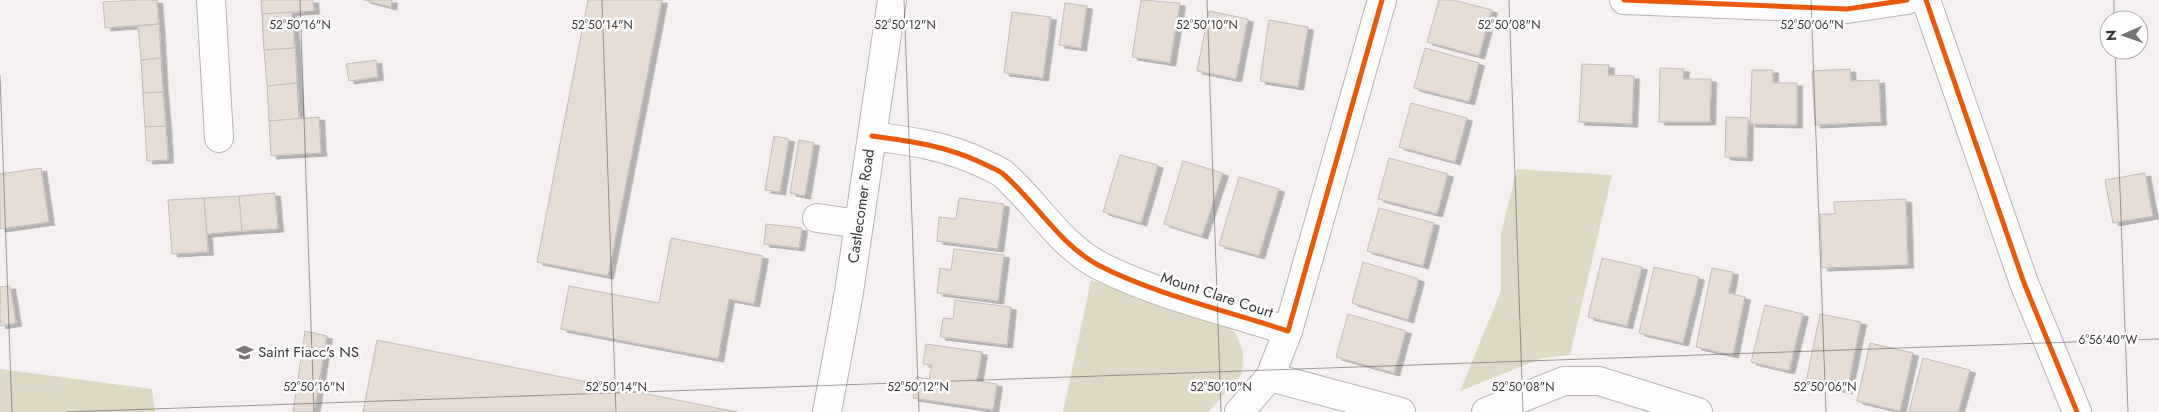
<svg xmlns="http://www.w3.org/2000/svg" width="2159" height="412" viewBox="0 0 2159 412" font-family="Jost,sans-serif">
  <defs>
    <filter id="shadow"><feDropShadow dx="5.5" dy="3" stdDeviation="0" flood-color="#0004"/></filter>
  </defs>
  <rect width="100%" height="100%" fill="#f5f0ef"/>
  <g fill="#ded9c2">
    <polygon points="1517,169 1612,175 1570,355 1542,358 1460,391 1501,291 1501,233"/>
    <polygon points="1091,280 1216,321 1235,332 1243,351 1242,374 1208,412 1063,412"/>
    <polygon points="0,369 152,389 155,412 0,412"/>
  </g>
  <g fill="#e7dcd3" stroke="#c0bcbb" filter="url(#shadow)">
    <polygon points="137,0 157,0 159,24 105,28 103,2"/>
    <polygon points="261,0 313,0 314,11 262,14"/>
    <polygon points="364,0 392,0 391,7"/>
    <polygon points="588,0 662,0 608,276 537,262"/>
    <polygon points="1141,0 1180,3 1170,63 1132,57"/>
    <polygon points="1439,0 1453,0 1492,10 1479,56 1427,42"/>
    <polygon points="1065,3 1087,6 1081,48 1059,45"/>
    <polygon points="1209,11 1248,19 1236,79 1197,71"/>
    <polygon points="292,12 295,48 264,50 262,14"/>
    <polygon points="1012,12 1051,17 1043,78 1004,73"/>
    <polygon points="1269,20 1308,27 1298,87 1260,81"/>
    <polygon points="159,24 161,58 141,60 138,26"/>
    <polygon points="295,48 297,83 267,86 264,50"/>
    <polygon points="1425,48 1479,63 1469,102 1414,88"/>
    <polygon points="161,58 163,92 143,93 141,60"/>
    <polygon points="376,60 378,77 349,81 346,64"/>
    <polygon points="1582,64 1609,65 1608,75 1634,76 1632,124 1579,122"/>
    <polygon points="1660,68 1684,69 1683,79 1711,79 1710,122 1659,122"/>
    <polygon points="1850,69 1851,81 1879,80 1881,122 1815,125 1812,71"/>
    <polygon points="1752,70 1773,70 1773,83 1797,83 1797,125 1750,124"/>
    <polygon points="297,83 299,119 269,121 267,86"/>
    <polygon points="163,92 166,126 145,127 143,93"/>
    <polygon points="1411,103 1467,118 1455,162 1399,147"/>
    <polygon points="319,117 321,153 271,156 269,121"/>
    <polygon points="1726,117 1748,118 1747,158 1725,157"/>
    <polygon points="166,126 168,160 147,161 145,127"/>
    <polygon points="774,136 789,139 780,192 765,190"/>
    <polygon points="799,140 814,143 805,196 790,193"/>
    <polygon points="1120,155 1158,165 1141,223 1103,212"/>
    <polygon points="1389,158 1448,174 1437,214 1378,199"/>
    <polygon points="1183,161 1223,173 1202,236 1164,224"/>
    <polygon points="41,168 49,222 0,229 0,174"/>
    <polygon points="2145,173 2153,216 2113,223 2105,180"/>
    <polygon points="1239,177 1279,189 1259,256 1219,245"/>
    <polygon points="275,193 278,229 242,231 239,196"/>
    <polygon points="239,196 242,231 207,234 204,198"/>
    <polygon points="204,198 208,252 172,254 168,200"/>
    <polygon points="959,198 1004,204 998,249 937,241 939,217 956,219"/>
    <polygon points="1906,199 1908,265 1822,268 1820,214 1835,214 1834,202"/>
    <polygon points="1379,208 1434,223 1423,266 1367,251"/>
    <polygon points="766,224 802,228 799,248 764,244"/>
    <polygon points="671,238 763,256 754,304 729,299 718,359 561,329 569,286 659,303"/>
    <polygon points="954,249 1004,255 998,301 937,293 940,268 951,270"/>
    <polygon points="1602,258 1642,267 1627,326 1588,317"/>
    <polygon points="1363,262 1419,279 1408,320 1352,303"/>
    <polygon points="1654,267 1699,277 1683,343 1639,333"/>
    <polygon points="1712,268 1733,272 1729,293 1745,297 1733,355 1696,347"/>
    <polygon points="10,286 16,323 0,326 0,287"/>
    <polygon points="955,300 1011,307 1007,345 940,337 943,318 953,319"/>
    <polygon points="1765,305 1803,314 1789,371 1751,362"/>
    <polygon points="1348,314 1406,331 1394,373 1336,357"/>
    <polygon points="1820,314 1861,322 1847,391 1806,382"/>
    <polygon points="305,331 327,336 314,412 293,412"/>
    <polygon points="377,340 737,412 363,412"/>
    <polygon points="1870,343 1913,353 1900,411 1857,401"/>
    <polygon points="926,344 982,352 977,381 997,384 993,410 913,398 916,377 929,379 932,365 923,364"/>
    <polygon points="1923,358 1970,370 1958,412 1909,412"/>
  </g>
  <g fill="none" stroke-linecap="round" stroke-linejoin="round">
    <defs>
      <g id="minor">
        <polyline points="211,0 219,138"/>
        <polyline points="1624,0 1847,9 1907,0"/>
        <polyline points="1926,0 2024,283 2077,412"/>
        <path d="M872,136c38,5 75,10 110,27 6,3 14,6 20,10 34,29 56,70 96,92 56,29 129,46 190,66l94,-331"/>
        <polyline points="817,218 859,224"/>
        <polyline points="1270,377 1401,412"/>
        <polyline points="1239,412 1270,377 1288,331"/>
        <polyline points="1486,412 1564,381 1599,381 1698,412"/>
      </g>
      <polyline id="major" points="827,412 849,292 892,0"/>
    </defs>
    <use href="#minor" stroke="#b6b2b1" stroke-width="30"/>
    <use href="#major" stroke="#b6b2b1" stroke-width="30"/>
    <polyline stroke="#dddcdb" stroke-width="3" stroke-dasharray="1 4" stroke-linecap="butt" points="0,381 50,390 74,412"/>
    <use href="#minor" stroke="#fefdfd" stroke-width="28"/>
    <use href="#major" stroke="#fefdfd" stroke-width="28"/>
    <defs>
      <g id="cycleway">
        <polyline points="1624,0 1847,9 1907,0"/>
        <polyline points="1926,0 2024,283 2077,412"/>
        <path d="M872,136c38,5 75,10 110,27 6,3 14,6 20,10 34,29 56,70 96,92 56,29 129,46 190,66l94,-331"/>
      </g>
    </defs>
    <use href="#cycleway" stroke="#fff" stroke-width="8"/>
    <use href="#cycleway" stroke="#e8590c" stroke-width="5"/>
  </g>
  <path fill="none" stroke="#383433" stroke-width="1" stroke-opacity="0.45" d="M300,0l14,412M602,0l14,412M904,0l15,412M1207,0l14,412M1509,0l14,412M1811,0l15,412M2114,0v20M2115,50l13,362M0,75l12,337M66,412l2093,-73"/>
  <defs>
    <symbol id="school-bare" viewBox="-9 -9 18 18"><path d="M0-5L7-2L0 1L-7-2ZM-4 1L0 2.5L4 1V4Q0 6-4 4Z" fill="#7a7675" stroke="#fff" stroke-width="2.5" paint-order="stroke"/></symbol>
  </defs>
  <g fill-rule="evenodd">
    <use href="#school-bare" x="232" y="340" width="25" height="25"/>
  </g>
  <g text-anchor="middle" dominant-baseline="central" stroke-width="5" stroke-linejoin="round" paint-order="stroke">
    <g font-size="15" fill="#383433" stroke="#fff">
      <text transform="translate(861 206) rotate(-82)">Castlecomer Road</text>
      <text transform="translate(1217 295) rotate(18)">Mount Clare Court</text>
    </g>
    <g font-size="15" fill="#383433" stroke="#fff" text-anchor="start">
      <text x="258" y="352">Saint Fiacc's NS</text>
    </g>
  </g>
  <g font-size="12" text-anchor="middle" fill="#383433" stroke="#fff" stroke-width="5" stroke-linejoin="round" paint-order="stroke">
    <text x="300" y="29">52°50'16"N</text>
    <text x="602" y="29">52°50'14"N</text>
    <text x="905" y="29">52°50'12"N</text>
    <text x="1207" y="29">52°50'10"N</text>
    <text x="1509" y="29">52°50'08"N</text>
    <text x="1812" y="29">52°50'06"N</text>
    <text x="2108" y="344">6°56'40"W</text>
    <text x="314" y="391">52°50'16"N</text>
    <text x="616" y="391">52°50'14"N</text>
    <text x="918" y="391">52°50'12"N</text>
    <text x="1221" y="391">52°50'10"N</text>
    <text x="1523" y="391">52°50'08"N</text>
    <text x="1825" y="391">52°50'06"N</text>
  </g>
  <g transform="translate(2124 35) rotate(268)"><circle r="24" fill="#ffffff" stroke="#afaead"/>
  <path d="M0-4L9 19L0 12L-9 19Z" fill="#7a7675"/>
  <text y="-8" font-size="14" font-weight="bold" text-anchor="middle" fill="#383433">N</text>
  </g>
</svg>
